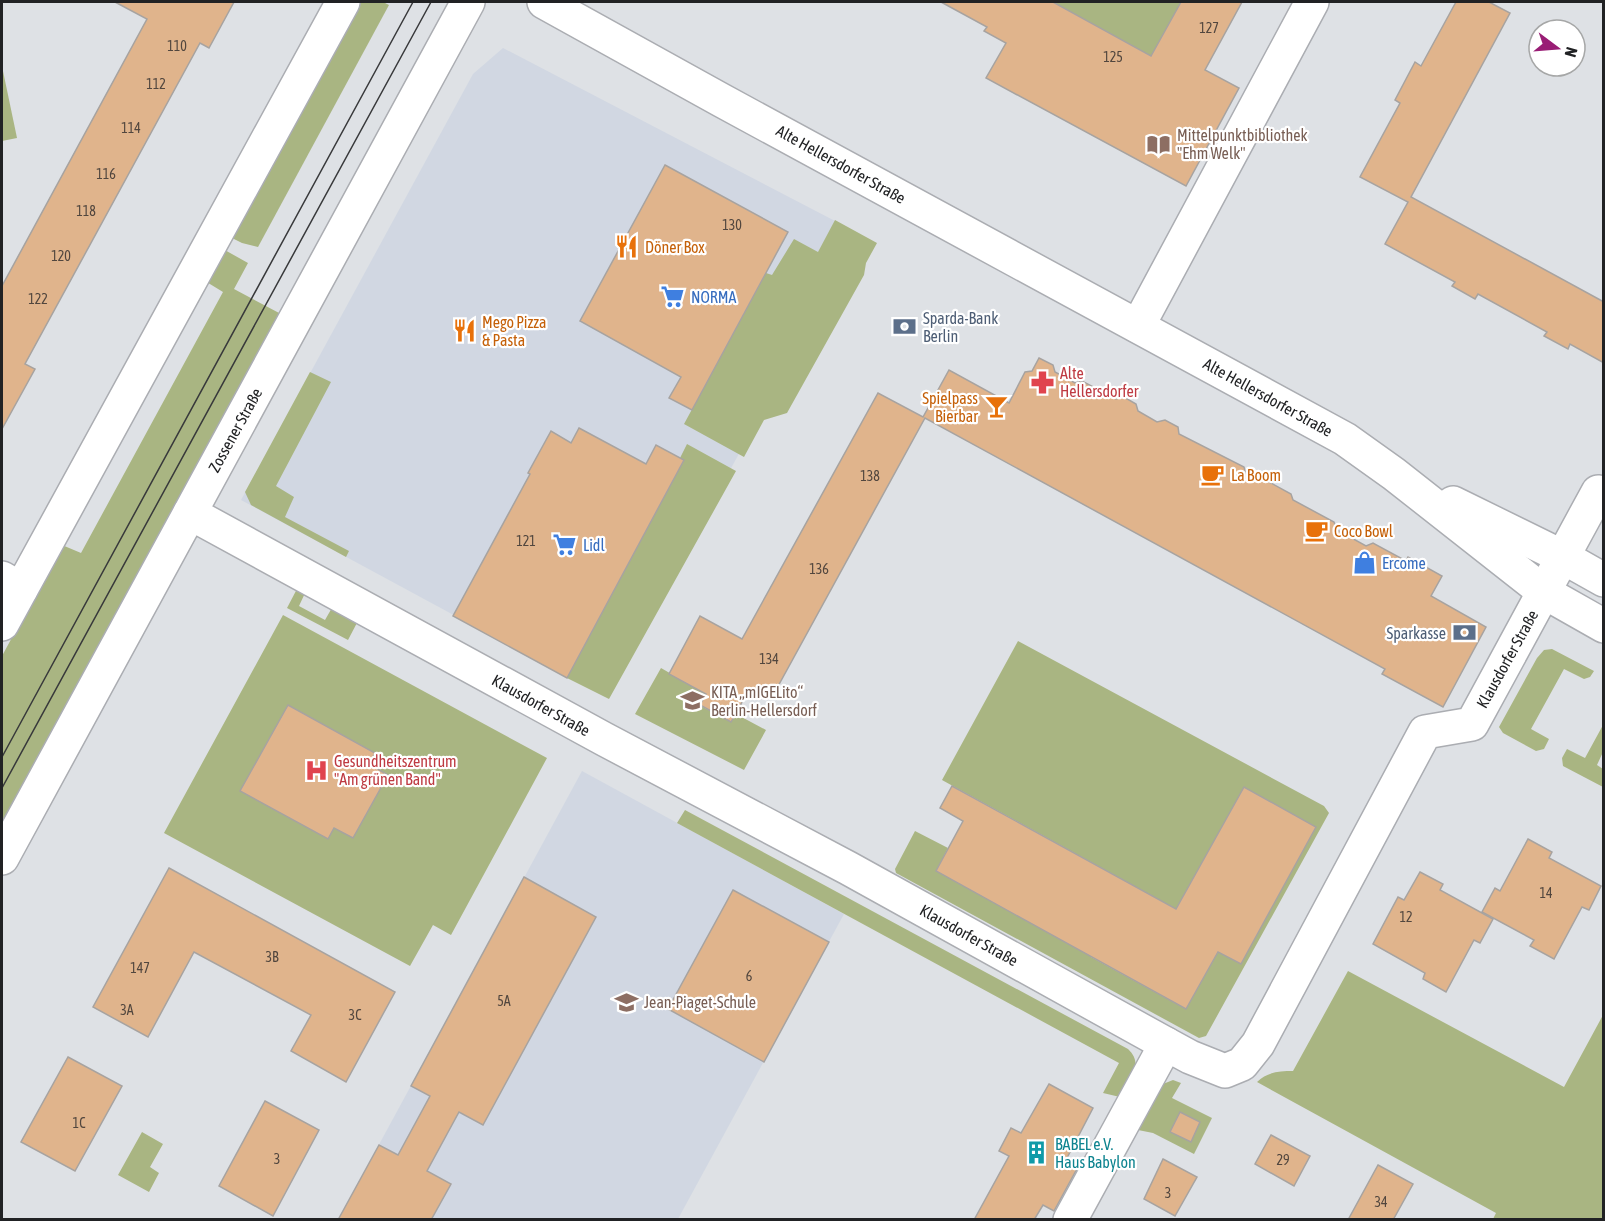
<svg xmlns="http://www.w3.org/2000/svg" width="1605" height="1221" viewBox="0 0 1605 1221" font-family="'Asap Condensed',sans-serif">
  <rect width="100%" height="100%" fill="#dee1e5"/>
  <g fill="#d1d7e2">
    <polygon points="503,48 860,234 605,697 241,500 473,74"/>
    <polygon points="582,771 844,914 678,1219 338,1220"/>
  </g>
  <g fill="#a9b582">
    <polygon points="359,2 383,2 389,5 258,247 242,243 230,237"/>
    <polygon points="1053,2 1181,2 1151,56"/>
    <polygon points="2,71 3,71 17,138 2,141"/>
    <polygon points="835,220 877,243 866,263 864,275 787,413 764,420 744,457 684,424 766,273 772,275 794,239 818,252"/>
    <polygon points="223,249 248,263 234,289 281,314 2,826 2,656 62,545 81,553 223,292 205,281"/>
    <polygon points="310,372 331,382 276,486 294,497 285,517 349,551 346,557 251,505 245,492"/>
    <polygon points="687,444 736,471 609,699 567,678 684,460 680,458"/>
    <polygon points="298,587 306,591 299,606 325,620 333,606 359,619 348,640 287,608"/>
    <polygon points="283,615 547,758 451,935 433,925 410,966 164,833"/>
    <polygon points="1018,641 1324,806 1329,813 1206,1036 1199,1038 896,873 895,869 915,831 948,848 936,871 1104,933 1091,957 1186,1009 1218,952 1241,964 1316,827 1244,788 1176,909 942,780"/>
    <polygon points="1552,649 1594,671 1590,677 1584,679 1564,669 1531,729 1549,739 1544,749 1536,751 1503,733 1499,727 1537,658 1544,650"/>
    <polygon points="661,668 706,694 701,706 731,722 736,714 766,730 744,770 635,714"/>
    <polygon points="1603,725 1603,752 1597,765 1603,769 1603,787 1563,766 1562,758 1567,749 1585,758"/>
    <path d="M685,810l443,239c17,16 1,31 -8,48l-17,-4 16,-30 -442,-240z"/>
    <path d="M1348,971l216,116 39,-72v204h-110l3,-6 -239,-131c10,-10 22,-11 36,-11z"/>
    <polygon points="1173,1080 1181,1083 1172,1098 1212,1118 1194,1154 1153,1133 1138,1130 1163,1084"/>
    <polygon points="142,1132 163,1144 150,1167 159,1173 149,1192 118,1175"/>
  </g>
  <g fill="#e0b48c" stroke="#a7a3a0" stroke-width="1.5">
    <polygon points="115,2 234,2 209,48 200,43 25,364 35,369 2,429 2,286 147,19"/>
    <polygon points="941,2 1053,2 1151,56 1181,2 1242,2 1205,70 1239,88 1186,186 986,78 1006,43 984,31 987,27"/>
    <polygon points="1456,2 1489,2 1510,13 1411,197 1604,302 1604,363 1570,344 1568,349 1544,336 1547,332 1478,294 1475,299 1452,286 1455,282 1385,244 1408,202 1360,177 1400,103 1395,100 1415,62 1421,66"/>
    <polygon points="665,165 788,232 692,410 669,398 681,377 580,321"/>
    <polygon points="1039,358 1053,365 1055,372 1075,383 1082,381 1116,399 1124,397 1136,404 1138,411 1157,422 1165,420 1178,427 1179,434 1244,467 1248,481 1260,477 1291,494 1293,500 1334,522 1337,530 1366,546 1373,543 1406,561 1408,557 1442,576 1431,596 1486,627 1443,707 1382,674 1385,669 925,418 771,699 750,688 731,722 700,705 706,694 669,674 700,616 742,639 878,393 923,417 949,370 1009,403 1025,372 1032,371"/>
    <polygon points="579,428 646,464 656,445 684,460 567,678 453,616 530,474 528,473 551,431 571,443"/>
    <polygon points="288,705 375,753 369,764 388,775 353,838 334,828 328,839 240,791"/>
    <polygon points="952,786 1176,909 1244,787 1316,827 1241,964 1218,952 1186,1009 936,871 963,821 940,808"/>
    <polygon points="1528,839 1552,852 1549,858 1601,886 1589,910 1582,907 1554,959 1530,946 1534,940 1482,912 1495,888 1500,891"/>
    <polygon points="169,868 395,992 346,1082 291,1051 311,1015 194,952 148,1037 93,1007"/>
    <polygon points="1420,872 1443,884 1440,890 1493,919 1480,943 1474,940 1446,992 1423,979 1425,973 1373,944 1398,897 1404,900"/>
    <polygon points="524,877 596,917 483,1125 459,1112 427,1171 451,1184 431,1220 338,1220 379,1145 398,1155 430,1096 411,1086"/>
    <polygon points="733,890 829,942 764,1062 668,1009"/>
    <polygon points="68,1057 122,1086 75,1171 21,1142"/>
    <polygon points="1049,1084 1093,1108 1067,1158 1079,1165 1054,1211 1043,1205 1034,1220 974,1220 1009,1156 999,1151 1011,1128 1021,1133"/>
    <polygon points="265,1101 319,1130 273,1216 219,1186"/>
    <polygon points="1180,1112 1200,1122 1191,1142 1170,1132"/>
    <polygon points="1271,1135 1310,1156 1294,1186 1255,1164"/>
    <polygon points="1163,1159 1197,1177 1175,1216 1144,1199"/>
    <polygon points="1378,1165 1413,1184 1393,1220 1348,1220"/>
  </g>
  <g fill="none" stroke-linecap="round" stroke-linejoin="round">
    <defs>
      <g id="street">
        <polyline points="1138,326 1312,2"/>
        <polyline points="190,513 604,739 848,868 1166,1044 1190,1057 1225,1071 1242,1064 1258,1044 1425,732 1472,724 1598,492"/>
        <polyline points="2,578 21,589"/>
        <polyline points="1070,1220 1166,1044"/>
      </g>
      <g id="secondary">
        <polyline points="544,2 721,100 1345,439 1394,474 1544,592 1604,626"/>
        <polyline points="1453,503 1563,557 1604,580"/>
        <polyline points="2,624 343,2"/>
        <polyline points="2,858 468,2"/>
      </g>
    </defs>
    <use href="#street" stroke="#abadb2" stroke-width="36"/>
    <use href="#secondary" stroke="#abadb2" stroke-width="36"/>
    <use href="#street" stroke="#fff" stroke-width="33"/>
    <use href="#secondary" stroke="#fff" stroke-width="33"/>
    <g stroke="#38393b" stroke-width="1.5">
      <polyline points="2,757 413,2"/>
      <polyline points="2,788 431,2"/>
    </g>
  </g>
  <defs>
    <symbol id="library-bare" viewBox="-9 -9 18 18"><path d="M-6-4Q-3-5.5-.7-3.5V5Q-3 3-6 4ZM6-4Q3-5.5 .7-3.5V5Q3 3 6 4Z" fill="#8d6e63" stroke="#fff" stroke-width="2.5" paint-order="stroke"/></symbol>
    <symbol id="restaurant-bare" viewBox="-9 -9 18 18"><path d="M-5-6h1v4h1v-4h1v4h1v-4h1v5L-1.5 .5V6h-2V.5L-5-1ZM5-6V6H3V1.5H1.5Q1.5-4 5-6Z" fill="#e8710a" stroke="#fff" stroke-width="2.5" paint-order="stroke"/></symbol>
    <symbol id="supermarket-bare" viewBox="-9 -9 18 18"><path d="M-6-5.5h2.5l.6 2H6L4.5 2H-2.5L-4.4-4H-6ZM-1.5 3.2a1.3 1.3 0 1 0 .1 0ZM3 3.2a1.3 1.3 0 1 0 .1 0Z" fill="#3f7fe0" stroke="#fff" stroke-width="2.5" paint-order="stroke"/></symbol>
    <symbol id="bank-bare" viewBox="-9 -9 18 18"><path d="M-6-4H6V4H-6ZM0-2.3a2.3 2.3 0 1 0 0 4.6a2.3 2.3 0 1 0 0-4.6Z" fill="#5c6f8a" stroke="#fff" stroke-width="2.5" paint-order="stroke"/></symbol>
    <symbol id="pharmacy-bare" viewBox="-9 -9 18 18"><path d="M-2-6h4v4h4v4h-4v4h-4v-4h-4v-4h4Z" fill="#e0444e" stroke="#fff" stroke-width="2.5" paint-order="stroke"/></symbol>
    <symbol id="bar-bare" viewBox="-9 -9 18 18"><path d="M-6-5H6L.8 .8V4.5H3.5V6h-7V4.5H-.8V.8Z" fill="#e8710a" stroke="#fff" stroke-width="2.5" paint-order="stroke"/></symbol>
    <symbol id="cafe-bare" viewBox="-9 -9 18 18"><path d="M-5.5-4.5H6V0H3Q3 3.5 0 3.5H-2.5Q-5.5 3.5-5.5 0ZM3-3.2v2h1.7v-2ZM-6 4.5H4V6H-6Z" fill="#e8710a" stroke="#fff" stroke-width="2.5" paint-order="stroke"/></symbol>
    <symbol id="shop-bare" viewBox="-9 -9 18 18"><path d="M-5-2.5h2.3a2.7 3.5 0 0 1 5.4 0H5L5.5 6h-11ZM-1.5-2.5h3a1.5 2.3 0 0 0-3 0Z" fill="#3f7fe0" stroke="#fff" stroke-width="2.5" paint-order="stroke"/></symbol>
    <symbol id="school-bare" viewBox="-9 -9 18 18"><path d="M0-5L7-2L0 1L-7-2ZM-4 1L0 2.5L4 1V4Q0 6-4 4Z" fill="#8d6e63" stroke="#fff" stroke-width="2.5" paint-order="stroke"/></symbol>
    <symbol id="hospital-bare" viewBox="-9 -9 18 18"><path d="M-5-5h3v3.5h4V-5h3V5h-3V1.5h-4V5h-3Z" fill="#e0444e" stroke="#fff" stroke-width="2.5" paint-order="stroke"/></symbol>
    <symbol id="building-bare" viewBox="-9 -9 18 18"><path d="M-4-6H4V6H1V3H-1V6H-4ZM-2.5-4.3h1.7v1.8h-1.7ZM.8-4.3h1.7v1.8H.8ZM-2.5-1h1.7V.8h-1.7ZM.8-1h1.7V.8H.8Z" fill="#0f9aa8" stroke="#fff" stroke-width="2.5" paint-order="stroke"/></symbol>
  </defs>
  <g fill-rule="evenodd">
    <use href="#library-bare" x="1142" y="128" width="33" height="33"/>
    <use href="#restaurant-bare" x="610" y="230" width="33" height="33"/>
    <use href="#supermarket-bare" x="656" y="280" width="33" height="33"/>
    <use href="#bank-bare" x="888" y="310" width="33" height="33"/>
    <use href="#restaurant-bare" x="448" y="314" width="33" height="33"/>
    <use href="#pharmacy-bare" x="1026" y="366" width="33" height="33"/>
    <use href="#bar-bare" x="980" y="390" width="33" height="33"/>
    <use href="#cafe-bare" x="1196" y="458" width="33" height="33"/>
    <use href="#cafe-bare" x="1300" y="514" width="33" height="33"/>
    <use href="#supermarket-bare" x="548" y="528" width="33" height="33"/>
    <use href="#shop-bare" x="1348" y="546" width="33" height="33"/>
    <use href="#bank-bare" x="1448" y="616" width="33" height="33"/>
    <use href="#school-bare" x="676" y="684" width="33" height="33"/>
    <use href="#hospital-bare" x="300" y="754" width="33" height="33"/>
    <use href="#school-bare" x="610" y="986" width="33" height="33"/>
    <use href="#building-bare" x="1020" y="1136" width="33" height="33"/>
  </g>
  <g text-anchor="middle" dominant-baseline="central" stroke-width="4.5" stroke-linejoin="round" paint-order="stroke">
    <g font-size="14" fill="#51463e">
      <text x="1209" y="28">127</text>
      <text x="177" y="46">110</text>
      <text x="1113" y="57">125</text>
      <text x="156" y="84">112</text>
      <text x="131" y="128">114</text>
      <text x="106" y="174">116</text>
      <text x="86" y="211">118</text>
      <text x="732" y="225">130</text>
      <text x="61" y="256">120</text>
      <text x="38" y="299">122</text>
      <text x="870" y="476">138</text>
      <text x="526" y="541">121</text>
      <text x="819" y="569">136</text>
      <text x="769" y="659">134</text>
      <text x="1546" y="893">14</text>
      <text x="1406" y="917">12</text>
      <text x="272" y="957">3B</text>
      <text x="140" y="968">147</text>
      <text x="749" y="976">6</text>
      <text x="504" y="1001">5A</text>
      <text x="127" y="1010">3A</text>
      <text x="355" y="1015">3C</text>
      <text x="79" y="1123">1C</text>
      <text x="277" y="1159">3</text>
      <text x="1283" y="1160">29</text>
      <text x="1168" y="1193">3</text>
      <text x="1381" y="1202">34</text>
    </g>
    <g font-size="16" fill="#785e54" stroke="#fff" text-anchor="start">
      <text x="1177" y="135">Mittelpunktbibliothek<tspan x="1177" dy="18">"Ehm Welk"</tspan></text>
      <text x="711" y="692">KITA „mIGELito“<tspan x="711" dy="18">Berlin-Hellersdorf</tspan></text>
      <text x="644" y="1002">Jean-Piaget-Schule</text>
    </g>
    <g font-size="16" fill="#212224" stroke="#fff">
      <text transform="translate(841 164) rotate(29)">Alte Hellersdorfer Straße</text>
      <text transform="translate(1268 397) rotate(29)">Alte Hellersdorfer Straße</text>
      <text transform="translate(235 430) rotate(-61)">Zossener Straße</text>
      <text transform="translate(1507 659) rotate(-61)">Klausdorfer Straße</text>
      <text transform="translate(541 705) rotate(29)">Klausdorfer Straße</text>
      <text transform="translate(969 935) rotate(29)">Klausdorfer Straße</text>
    </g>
    <g font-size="16" fill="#c56008" stroke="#fff" text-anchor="start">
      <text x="645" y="247">Döner Box</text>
      <text x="482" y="322">Mego Pizza<tspan x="482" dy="18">&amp; Pasta</tspan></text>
      <text x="978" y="398" text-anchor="end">Spielpass<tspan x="978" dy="18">Bierbar</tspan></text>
      <text x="1231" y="475">La Boom</text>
      <text x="1334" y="531">Coco Bowl</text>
    </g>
    <g font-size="16" fill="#366cbe" stroke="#fff" text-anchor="start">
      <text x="691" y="297">NORMA</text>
      <text x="583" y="545">Lidl</text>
      <text x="1382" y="563">Ercome</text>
    </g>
    <g font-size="16" fill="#4e5e75" stroke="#fff" text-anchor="start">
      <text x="923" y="318">Sparda-Bank<tspan x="923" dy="18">Berlin</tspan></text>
      <text x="1446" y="633" text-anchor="end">Sparkasse</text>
    </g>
    <g font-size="16" fill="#be3a42" stroke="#fff" text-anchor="start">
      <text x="1060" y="373">Alte<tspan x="1060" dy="18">Hellersdorfer</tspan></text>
      <text x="334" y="761">Gesundheitszentrum<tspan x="334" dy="18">"Am grünen Band"</tspan></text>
    </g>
    <g font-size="16" fill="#0d838f" stroke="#fff" text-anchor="start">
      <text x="1055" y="1144">BABEL e.V.<tspan x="1055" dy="18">Haus Babylon</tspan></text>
    </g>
  </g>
  <rect width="1605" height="1221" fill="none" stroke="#212224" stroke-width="6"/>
  <g transform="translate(1557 48) rotate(106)"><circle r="28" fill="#ffffff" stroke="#a6a7a7" stroke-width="1.5"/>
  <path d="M0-4.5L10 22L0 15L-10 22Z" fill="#991d75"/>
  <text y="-9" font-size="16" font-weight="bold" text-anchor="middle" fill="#212224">N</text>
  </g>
</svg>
